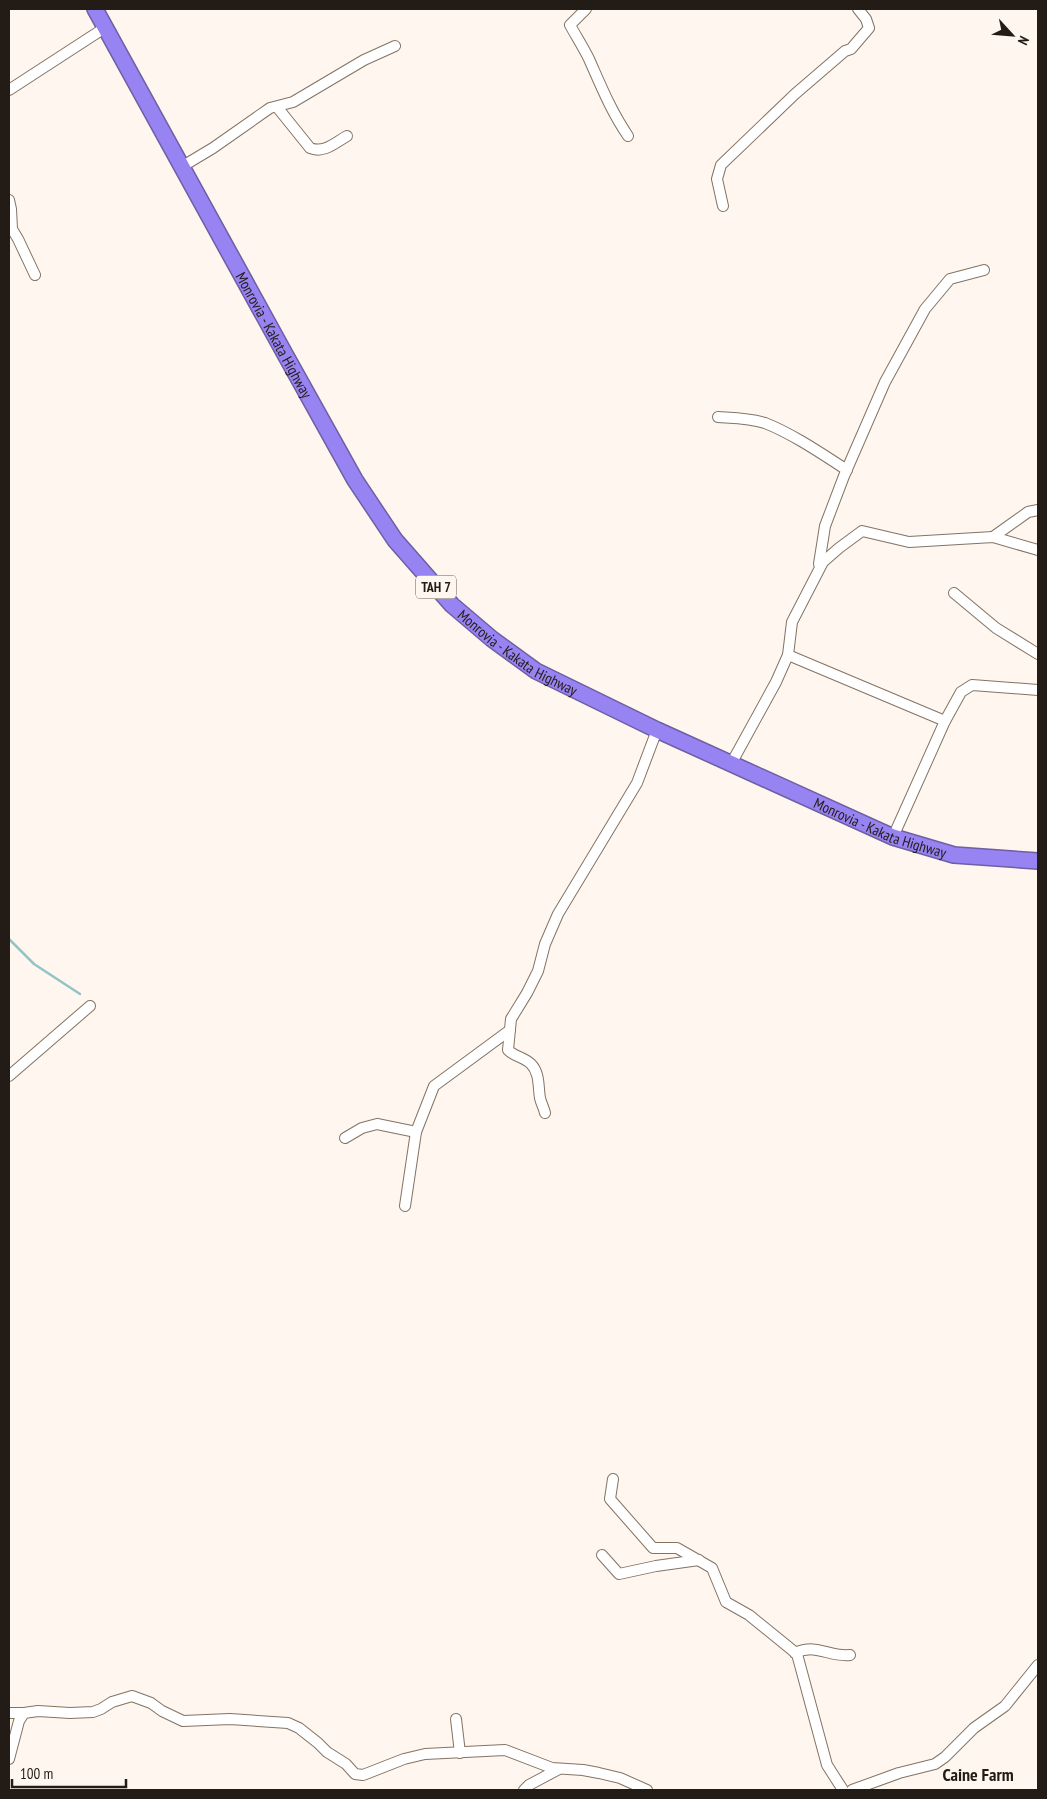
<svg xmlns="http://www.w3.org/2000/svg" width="1047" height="1799" viewBox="0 0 1047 1799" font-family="'PT Sans Narrow',sans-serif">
  <rect width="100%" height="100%" fill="#fef6ef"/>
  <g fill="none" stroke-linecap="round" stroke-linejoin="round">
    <polyline stroke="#92c5c5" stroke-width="2.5" points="9,939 34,964 80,994"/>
    <defs>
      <g id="minor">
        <path d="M586,9l-16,16c6,11 13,22 19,34 12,27 22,52 39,77"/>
        <polyline points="9,90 106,27"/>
        <path d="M277,107l33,41c14,6 26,-6 37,-12"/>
        <polyline points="183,166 213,148 270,108 293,102 364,60 395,46"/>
        <polyline points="9,200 11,209 12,229 18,239 35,275"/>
        <polyline points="723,206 717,179 721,165 795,94 845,51 851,49 869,28 866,19 858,9"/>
        <path d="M718,417c16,1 32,1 47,6 28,11 57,31 82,47"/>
        <polyline points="993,537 1028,512 1038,510"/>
        <polyline points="819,564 825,526 844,476 885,382 925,309 950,279 984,270"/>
        <polyline points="954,593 996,628 1038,654"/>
        <polyline points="788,655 945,721"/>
        <polyline points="731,764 776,682 788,655 792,622 823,562 839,548 862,531 909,542 993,537 1038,550"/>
        <polyline points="893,837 945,721 961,692 972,685 1038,690"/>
        <polyline points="9,1076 90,1006"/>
        <path d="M545,1113c-1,-5 -4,-10 -5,-15 -2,-11 0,-25 -9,-34 -7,-7 -16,-7 -23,-14l3,-31 16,-26 11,-22 7,-27 13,-30 79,-131 20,-53"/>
        <polyline points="345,1138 362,1128 377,1124 416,1132"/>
        <polyline points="405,1206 416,1132 434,1086 510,1030"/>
        <polyline points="613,1479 610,1499 653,1548 677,1548 712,1568 726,1602 749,1615 797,1654 827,1765 843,1790"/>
        <polyline points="602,1555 619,1574 656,1566 699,1560"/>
        <path d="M795,1653c23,-10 32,4 55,2"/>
        <polyline points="9,1713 24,1713"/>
        <polyline points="456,1719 460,1753"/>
        <polyline points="9,1759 19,1721 24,1713 38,1711 70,1713 93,1712 101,1709 112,1702 132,1696 151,1703 162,1711 183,1721 230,1719 288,1723 299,1728 318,1743 327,1752 346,1764 355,1774 363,1775 404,1759 425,1754 505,1750 552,1768 583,1770 599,1773 620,1778 647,1790"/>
        <polyline points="524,1790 529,1785 559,1769"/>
        <polyline points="852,1790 899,1773 935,1764 945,1757 974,1728 1005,1706 1038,1665"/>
      </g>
      <g id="highway">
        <path id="s1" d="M95,9l191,347 69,124 40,60 57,65 40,34 44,32 121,59 236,107 61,18 84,6"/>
      </g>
    </defs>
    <use href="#minor" stroke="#837363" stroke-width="12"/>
    <use href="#highway" stroke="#6e5fa4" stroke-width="18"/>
    <use href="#minor" stroke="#fff" stroke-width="10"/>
    <use href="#highway" stroke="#9783f1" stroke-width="15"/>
  </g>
  <g text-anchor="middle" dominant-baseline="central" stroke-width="4" stroke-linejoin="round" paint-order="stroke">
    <rect fill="#fef6ef" stroke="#655d57" stroke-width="1" x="416" y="575.5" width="40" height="23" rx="4"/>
    <g font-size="14" font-weight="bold" fill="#231c16">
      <text x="436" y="587">TAH 7</text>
    </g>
    <g font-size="15" fill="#231c16" stroke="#fef6ef">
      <text stroke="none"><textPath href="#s1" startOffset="372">Monrovia - Kakata Highway</textPath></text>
      <text stroke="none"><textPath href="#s1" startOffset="778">Monrovia - Kakata Highway</textPath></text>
      <text stroke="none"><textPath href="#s1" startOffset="1182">Monrovia - Kakata Highway</textPath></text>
    </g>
    <g font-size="18" font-weight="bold" fill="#231c16" stroke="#fef6ef">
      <text x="978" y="1774">Caine Farm</text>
    </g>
  </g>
  <rect width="1047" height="1799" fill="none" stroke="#231c16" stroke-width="20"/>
  <g transform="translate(1012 35) rotate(116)" stroke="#fef6ef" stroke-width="4" paint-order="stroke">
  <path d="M0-4L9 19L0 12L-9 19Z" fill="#231c16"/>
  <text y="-8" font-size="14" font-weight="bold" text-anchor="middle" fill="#231c16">N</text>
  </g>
  <path d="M12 1779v8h114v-8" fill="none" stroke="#231c16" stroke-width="2.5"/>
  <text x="20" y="1779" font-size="15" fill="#231c16" stroke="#fef6ef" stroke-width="4" paint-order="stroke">100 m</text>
</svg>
